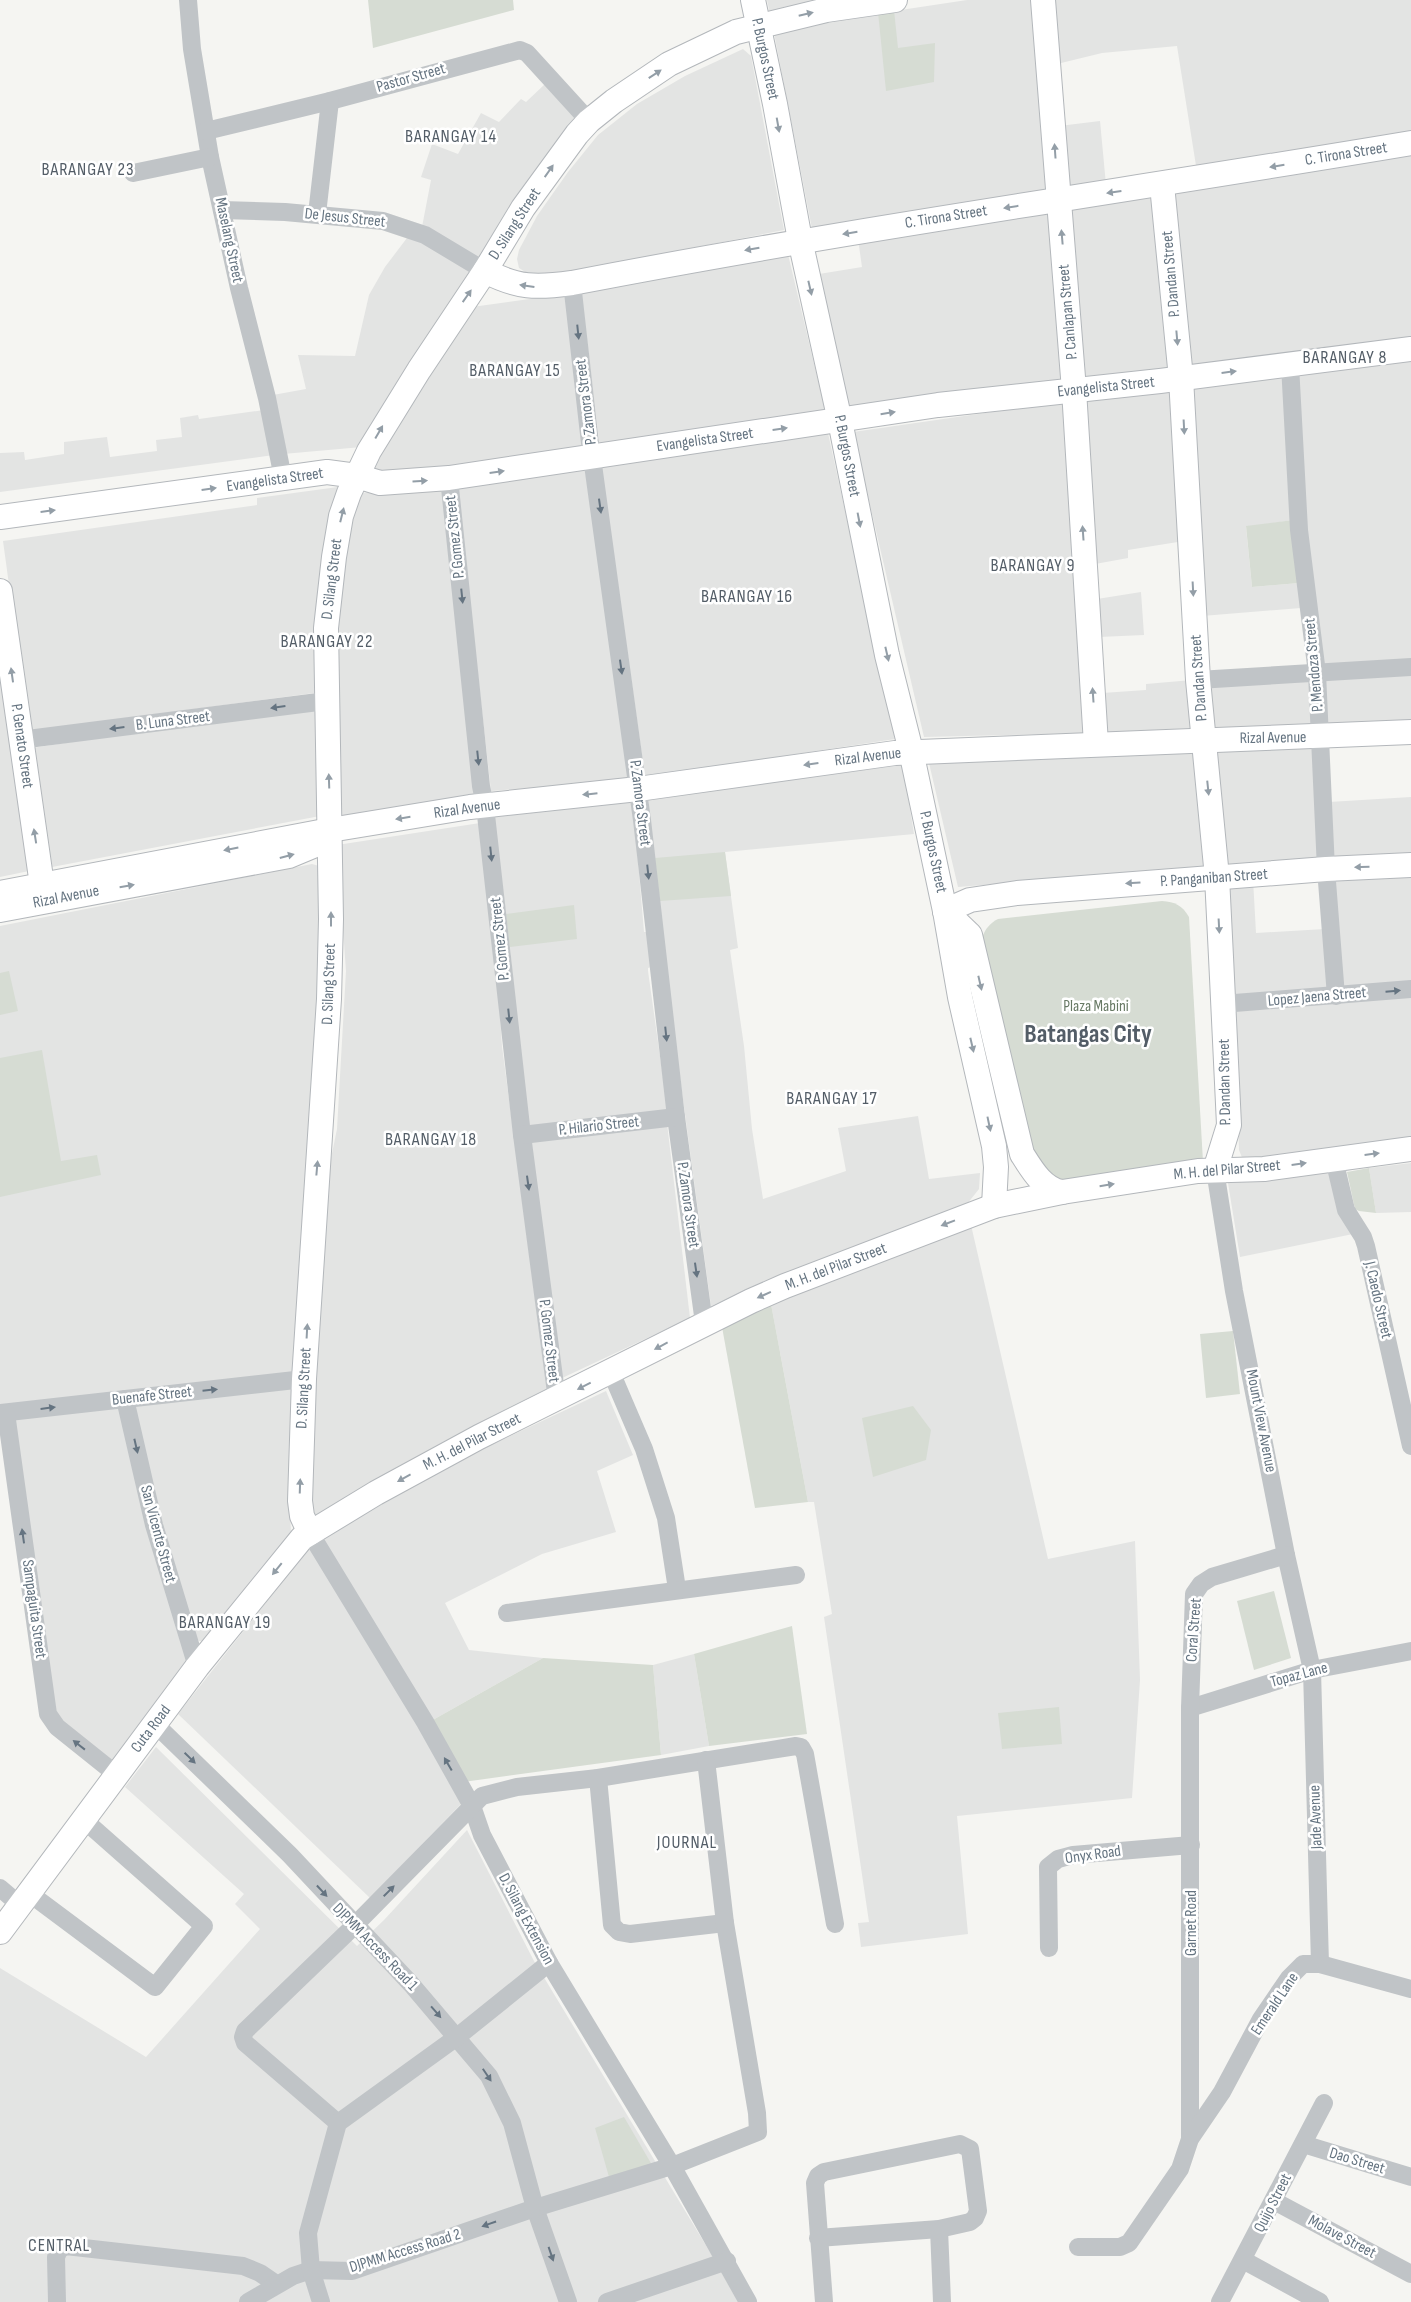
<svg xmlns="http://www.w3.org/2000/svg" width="1411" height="2302" viewBox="0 0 1411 2302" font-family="'Sofia Sans Condensed',sans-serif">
  <rect width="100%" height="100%" fill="#f5f5f2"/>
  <g fill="#e3e4e3">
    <polygon points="767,0 855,0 770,14"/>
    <polygon points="967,0 1035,0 1052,193 812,229 774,33 821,22"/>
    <polygon points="1050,0 1411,0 1411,135 1197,172 1177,46 1102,53 1057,64"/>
    <polygon points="743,49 751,56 784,230 569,272 536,275 527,273 519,268 517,259 519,250 537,216 568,172 598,135 637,104 685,76"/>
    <polygon points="545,84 578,116 483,263 422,227 431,180 421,177 432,144 458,154 481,113 499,122 521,99 526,102"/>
    <polygon points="1100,121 1106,185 1066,192 1059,126"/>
    <polygon points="1411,153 1411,339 1186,369 1170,194"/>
    <polygon points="1159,195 1173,372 1083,382 1068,209"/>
    <polygon points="1053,210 1067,384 850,411 819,274 862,267 858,239"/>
    <polygon points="410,234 472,269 362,447 283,454 273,395 306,389 298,355 355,356 369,295 385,267"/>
    <polygon points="787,250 826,414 600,448 581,290"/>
    <polygon points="566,294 584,450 451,470 371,474 393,430 472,307"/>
    <polygon points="1411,356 1411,660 1316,665 1290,371"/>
    <polygon points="1284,375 1293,520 1246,527 1252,587 1299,583 1301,608 1202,616 1188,385"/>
    <polygon points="1174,387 1184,541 1128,550 1128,558 1095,564 1084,399"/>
    <polygon points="1068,401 1088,733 924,737 853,432"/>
    <polygon points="264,410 274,455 0,492 0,453 24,452 25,460 64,454 64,442 107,437 110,457 157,451 156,440 182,437 180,418 198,415 199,419"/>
    <polygon points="828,433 895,739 645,777 601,463"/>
    <polygon points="585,469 630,780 491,791 457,488"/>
    <polygon points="338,487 332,512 314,693 29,731 3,541 257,505 257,498"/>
    <polygon points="443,489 474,796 340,819 337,699 338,599 349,530 359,493"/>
    <polygon points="1141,592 1144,635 1099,637 1097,599"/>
    <polygon points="0,662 29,871 0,877"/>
    <polygon points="1411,671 1411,725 1326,728 1323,679"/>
    <polygon points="1311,679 1312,729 1211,730 1207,685"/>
    <polygon points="1192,680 1196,728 1106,732 1102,693 1146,690 1146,684"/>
    <polygon points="316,708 320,816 52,867 32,748 190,724"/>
    <polygon points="1315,748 1320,860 1222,868 1212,752"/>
    <polygon points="1197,750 1206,867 958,887 929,763"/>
    <polygon points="903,765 914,834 725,852 738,948 730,950 744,1046 752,1129 763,1199 846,1171 838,1128 918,1116 929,1179 980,1173 979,1189 967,1204 776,1278 711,1306 674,1033 648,798"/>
    <polygon points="1411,797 1411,857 1332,859 1329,802"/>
    <polygon points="633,802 644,932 647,932 651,967 648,968 648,971 668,1113 527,1131 510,947 494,817"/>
    <polygon points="480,823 496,954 502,1046 547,1390 313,1518 306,1508 327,1178 337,1129 346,971 337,845"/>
    <polygon points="312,864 319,866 320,953 316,1035 292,1373 0,1408 0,926"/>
    <polygon points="1411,872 1411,983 1340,989 1332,878"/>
    <polygon points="1253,879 1256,933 1325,929 1328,988 1232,997 1227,880"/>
    <polygon points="1411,997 1411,1139 1243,1160 1239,1150 1234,1011"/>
    <polygon points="667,1123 690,1318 560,1379 531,1138"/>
    <polygon points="1411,1163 1411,1212 1376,1213 1369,1168"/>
    <polygon points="1331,1172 1353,1234 1240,1257 1228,1183"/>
    <polygon points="971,1225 1048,1559 1135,1541 1140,1680 1132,1798 957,1816 968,1934 861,1947 858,1923 869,1922 824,1617 832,1614 814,1502 808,1502 771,1304"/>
    <polygon points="293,1386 290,1509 291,1533 203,1641 199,1641 195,1637 128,1405"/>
    <polygon points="606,1391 633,1455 597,1471 616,1532 542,1554 445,1603 469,1650 543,1658 431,1721 318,1535 472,1454"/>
    <polygon points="123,1406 189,1664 113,1765 57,1717 11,1418"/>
    <polygon points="311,1545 463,1802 370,1898 178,1714"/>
    <polygon points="694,1654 709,1746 661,1755 653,1665"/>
    <polygon points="156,1747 357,1946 384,1920 467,1830 534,1961 710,2252 738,2302 0,2302 0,1968 146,2057 260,1929 235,1904 244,1894 125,1787"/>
  </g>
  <g fill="#d6dcd3">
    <polygon points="368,0 513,0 514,10 373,48"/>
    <polygon points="894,10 898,48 935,43 934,82 886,91 878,12"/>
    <polygon points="1293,520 1299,583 1252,587 1246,526"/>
    <polygon points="725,852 731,896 660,901 655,858"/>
    <path d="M1162,901c13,1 20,4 27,16l14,245 -142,21 -26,-20 -53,-225c3,-9 8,-15 16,-19z"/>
    <polygon points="574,905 577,939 510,947 506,914"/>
    <polygon points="9,971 18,1011 0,1015 0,973"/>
    <polygon points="42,1050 61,1161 97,1155 101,1175 0,1197 0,1058"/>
    <polygon points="1369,1168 1376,1213 1359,1211 1355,1209 1347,1172"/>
    <polygon points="771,1304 808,1502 755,1508 722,1327"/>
    <polygon points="1233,1331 1240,1394 1206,1398 1200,1334"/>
    <polygon points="913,1406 931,1430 926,1460 873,1477 862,1418"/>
    <polygon points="1274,1591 1291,1658 1254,1670 1237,1601"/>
    <polygon points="792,1626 807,1734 709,1746 694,1654"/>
    <polygon points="543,1658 653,1665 661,1755 463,1782 431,1721"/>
    <polygon points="1059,1707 1062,1744 1002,1749 998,1713"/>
    <polygon points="624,2117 652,2165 609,2177 595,2128"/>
  </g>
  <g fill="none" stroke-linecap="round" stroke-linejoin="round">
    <defs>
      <g id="secondary">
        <polyline points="753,0 775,104 800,240 840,421 887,655 911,751 945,911 960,997 994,1146 996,1167 994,1206"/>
        <polyline points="1043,0 1074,390 1096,744"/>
        <polyline points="1162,185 1181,378 1198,680 1217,877 1221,957 1229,1125 1215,1170"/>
        <path d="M485,271c33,17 51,17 87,12 279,-54 559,-93 839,-140"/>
        <polyline points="0,517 327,472 357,476 380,483 449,478 938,405 1160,381 1411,349"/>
        <polyline points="0,591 44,899"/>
        <polyline points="0,893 330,830 470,807 638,789 895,753 1411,732"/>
        <polyline points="0,910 289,856 313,846 320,840"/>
        <polyline points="945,911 970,900 1017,893 1326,869 1411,865"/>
        <path d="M945,911l25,24 52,219c10,16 21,35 40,38"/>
        <polyline points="310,1533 302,1516 300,1501 304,1379 329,999 331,919 326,628 334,557 341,516 349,493 369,451 419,370 485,271 523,208 577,134 589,121 614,101 669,64 736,32 826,10 895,0"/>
        <polyline points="0,1932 197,1667 302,1538 376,1493 479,1437 751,1301 785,1286 994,1206 1062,1192 1198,1171 1264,1169 1411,1149"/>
      </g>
    </defs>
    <use href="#secondary" stroke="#b3b7bb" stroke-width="26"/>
    <g stroke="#c0c4c7" stroke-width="18">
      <polyline points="188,0 192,49 210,157 239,288 267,398 283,478"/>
      <polyline points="206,131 330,101 520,50 527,53 589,121"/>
      <polyline points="133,173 210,157"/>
      <polyline points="222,210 285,212 383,221 425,235 485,271"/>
      <polyline points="317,214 330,101"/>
      <polyline points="572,283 590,443 642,820 676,1117 704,1323"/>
      <polyline points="1290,365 1299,530 1317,673 1326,869 1336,996"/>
      <polyline points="449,478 481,786 485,806 522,1135 557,1400"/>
      <polyline points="1198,680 1411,667"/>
      <polyline points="20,740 326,701"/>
      <polyline points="1222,1004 1411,989"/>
      <polyline points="522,1135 676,1117"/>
      <polyline points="1334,1159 1346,1210 1363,1237 1366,1246 1411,1446"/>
      <polyline points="1215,1170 1234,1291 1286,1555 1312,1670 1320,1964"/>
      <polyline points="611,1372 644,1449 666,1518 677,1589"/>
      <polyline points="125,1399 154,1525 197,1667"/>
      <polyline points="0,1413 304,1379"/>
      <polyline points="6,1413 48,1714 57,1727 117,1775"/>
      <polyline points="310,1533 425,1722 472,1806 482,1835 549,1963 672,2166 748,2302"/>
      <polyline points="507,1613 796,1575"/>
      <polyline points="1190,1708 1312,1670 1411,1651"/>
      <polyline points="155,1724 290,1855 411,1984 489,2076 512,2123 535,2208 568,2302"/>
      <polyline points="598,1778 612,1925 619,1932 630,1934 725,1923"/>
      <polyline points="0,1888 20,1905"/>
      <polyline points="29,1893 155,1987 204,1926 84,1820"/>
      <polyline points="1049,1948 1048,1867 1058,1859 1073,1855 1191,1845"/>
      <polyline points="338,2123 245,2043 243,2037 245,2031 354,1926 482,1796 517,1787 598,1778 796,1746 801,1747 805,1754 835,1924"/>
      <polyline points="1190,2139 1190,1708 1194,1594 1201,1584 1212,1577 1286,1555"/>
      <polyline points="1303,2144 1411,2177"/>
      <polyline points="1274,2201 1411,2274"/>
      <polyline points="939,2229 942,2302"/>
      <polyline points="818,2238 939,2229 970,2222 975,2218 978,2211 970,2149 960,2144 824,2172 818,2176 815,2183 824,2302"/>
      <polyline points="1078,2247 1120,2247 1129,2243 1180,2169 1190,2139 1222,2092 1261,2019 1289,1978 1303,1964 1320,1964 1411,1989"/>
      <polyline points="1243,2260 1320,2302"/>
      <polyline points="57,2302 56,2257 59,2250 66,2246 243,2266 260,2273 276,2284"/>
      <polyline points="248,2302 293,2276 311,2270 352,2271 535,2208 672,2166 758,2132 757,2113 725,1923 706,1760"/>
      <polyline points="321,2302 311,2270 308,2233 338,2123 457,2037 549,1963"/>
      <polyline points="607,2302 727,2261"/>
      <polyline points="1220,2302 1324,2103"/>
    </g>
    <use href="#secondary" stroke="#fff" stroke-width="24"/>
  </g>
  <defs><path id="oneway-solid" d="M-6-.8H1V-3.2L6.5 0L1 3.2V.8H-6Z" transform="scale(1.25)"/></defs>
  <g fill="#939ea7">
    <use href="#oneway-solid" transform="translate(806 14) rotate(-13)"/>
    <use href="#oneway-solid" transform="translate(655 74) rotate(-33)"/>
    <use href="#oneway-solid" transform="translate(778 125) rotate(80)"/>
    <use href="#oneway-solid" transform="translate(1055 151) rotate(-94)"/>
    <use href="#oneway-solid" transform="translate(1277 166) rotate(171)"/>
    <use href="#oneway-solid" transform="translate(549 171) rotate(-55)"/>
    <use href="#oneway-solid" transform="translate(1114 192) rotate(172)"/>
    <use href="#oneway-solid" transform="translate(1011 207) rotate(171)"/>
    <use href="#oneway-solid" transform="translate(850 233) rotate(171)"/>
    <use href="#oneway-solid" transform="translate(1062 237) rotate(-95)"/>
    <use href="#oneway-solid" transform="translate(752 249) rotate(170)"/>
    <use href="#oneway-solid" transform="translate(527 286) rotate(-172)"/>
    <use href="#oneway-solid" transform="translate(810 288) rotate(77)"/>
    <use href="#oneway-solid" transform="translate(467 296) rotate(-55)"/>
    <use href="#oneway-solid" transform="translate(1177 338) rotate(85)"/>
    <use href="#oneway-solid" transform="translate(1229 372) rotate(-7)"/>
    <use href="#oneway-solid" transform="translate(888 413) rotate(-9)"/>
    <use href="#oneway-solid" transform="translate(1184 427) rotate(87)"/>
    <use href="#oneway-solid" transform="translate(780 429) rotate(-8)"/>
    <use href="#oneway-solid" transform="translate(379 432) rotate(-60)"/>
    <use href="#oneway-solid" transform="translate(497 472) rotate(-8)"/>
    <use href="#oneway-solid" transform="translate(420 481) rotate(-4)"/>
    <use href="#oneway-solid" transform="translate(209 489) rotate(-8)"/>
    <use href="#oneway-solid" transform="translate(48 511) rotate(-7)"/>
    <use href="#oneway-solid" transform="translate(342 515) rotate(-76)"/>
    <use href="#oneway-solid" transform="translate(859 520) rotate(79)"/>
    <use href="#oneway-solid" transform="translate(1083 533) rotate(-94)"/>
    <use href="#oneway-solid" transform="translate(1193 589) rotate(87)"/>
    <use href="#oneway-solid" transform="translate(887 654) rotate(77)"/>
    <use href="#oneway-solid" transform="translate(12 675) rotate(-98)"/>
    <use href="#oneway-solid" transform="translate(1093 695) rotate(-94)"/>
    <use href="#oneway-solid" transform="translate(811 764) rotate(172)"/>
    <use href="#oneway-solid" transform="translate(329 781) rotate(-92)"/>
    <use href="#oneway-solid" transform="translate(1208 788) rotate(84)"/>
    <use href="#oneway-solid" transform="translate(590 794) rotate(174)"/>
    <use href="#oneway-solid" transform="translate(403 818) rotate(171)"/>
    <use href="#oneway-solid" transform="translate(35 836) rotate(-99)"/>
    <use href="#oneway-solid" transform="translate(231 849) rotate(169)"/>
    <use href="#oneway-solid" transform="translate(287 856) rotate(-15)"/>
    <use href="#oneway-solid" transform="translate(1362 867) rotate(178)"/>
    <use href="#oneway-solid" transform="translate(1133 883) rotate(176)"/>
    <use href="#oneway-solid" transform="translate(127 886) rotate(-10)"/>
    <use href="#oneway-solid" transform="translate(331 919) rotate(-90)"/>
    <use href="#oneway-solid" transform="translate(1219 926) rotate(87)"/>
    <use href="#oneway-solid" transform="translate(980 983) rotate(77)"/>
    <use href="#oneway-solid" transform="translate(972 1045) rotate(77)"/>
    <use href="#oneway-solid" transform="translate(989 1124) rotate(78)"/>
    <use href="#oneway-solid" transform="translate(1372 1154) rotate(-7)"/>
    <use href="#oneway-solid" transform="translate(1299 1164) rotate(-8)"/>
    <use href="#oneway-solid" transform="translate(317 1168) rotate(-85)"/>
    <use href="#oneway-solid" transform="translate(1107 1185) rotate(-9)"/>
    <use href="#oneway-solid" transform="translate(948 1223) rotate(159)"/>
    <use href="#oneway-solid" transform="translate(764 1295) rotate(156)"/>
    <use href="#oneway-solid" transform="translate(307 1331) rotate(-87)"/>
    <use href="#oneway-solid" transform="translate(661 1346) rotate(152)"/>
    <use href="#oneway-solid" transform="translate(584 1386) rotate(153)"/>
    <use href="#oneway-solid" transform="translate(404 1478) rotate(151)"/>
    <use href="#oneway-solid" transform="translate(300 1486) rotate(-88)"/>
    <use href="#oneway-solid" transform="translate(277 1569) rotate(129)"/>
  </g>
  <g fill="#657481">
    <use href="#oneway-solid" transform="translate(578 332) rotate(84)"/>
    <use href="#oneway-solid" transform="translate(600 506) rotate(82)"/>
    <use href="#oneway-solid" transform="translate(462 596) rotate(84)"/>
    <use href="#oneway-solid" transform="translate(621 667) rotate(82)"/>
    <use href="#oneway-solid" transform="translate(278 707) rotate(172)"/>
    <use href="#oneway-solid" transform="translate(117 728) rotate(173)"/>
    <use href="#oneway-solid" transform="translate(478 758) rotate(84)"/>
    <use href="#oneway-solid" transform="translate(491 854) rotate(84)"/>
    <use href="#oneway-solid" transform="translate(648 872) rotate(84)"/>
    <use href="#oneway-solid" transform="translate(1393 991) rotate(-5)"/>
    <use href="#oneway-solid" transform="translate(509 1016) rotate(84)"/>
    <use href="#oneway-solid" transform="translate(666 1034) rotate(84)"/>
    <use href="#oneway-solid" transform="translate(528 1183) rotate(82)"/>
    <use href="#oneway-solid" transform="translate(696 1270) rotate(82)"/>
    <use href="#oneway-solid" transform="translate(210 1390) rotate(-6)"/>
    <use href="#oneway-solid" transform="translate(48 1408) rotate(-7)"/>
    <use href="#oneway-solid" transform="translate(136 1446) rotate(77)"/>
    <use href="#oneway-solid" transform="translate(23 1536) rotate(-98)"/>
    <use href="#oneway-solid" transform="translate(79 1745) rotate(-142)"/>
    <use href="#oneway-solid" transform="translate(190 1758) rotate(44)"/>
    <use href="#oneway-solid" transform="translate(448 1764) rotate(-120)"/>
    <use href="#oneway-solid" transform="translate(322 1891) rotate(47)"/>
    <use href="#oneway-solid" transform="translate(389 1891) rotate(-45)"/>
    <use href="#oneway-solid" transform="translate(436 2012) rotate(49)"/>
    <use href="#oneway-solid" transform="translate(487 2075) rotate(56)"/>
    <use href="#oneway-solid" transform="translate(489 2224) rotate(161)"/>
    <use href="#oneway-solid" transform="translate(551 2254) rotate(71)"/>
  </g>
  <g text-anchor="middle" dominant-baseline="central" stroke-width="5" stroke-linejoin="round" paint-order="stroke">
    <g font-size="16" fill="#657481" stroke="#fff">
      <text transform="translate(765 59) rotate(78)">P. Burgos Street</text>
      <text transform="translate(411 78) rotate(-16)">Pastor Street</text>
      <text transform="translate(1346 154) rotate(-9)">C. Tirona Street</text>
      <text transform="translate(946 217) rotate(-9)">C. Tirona Street</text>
      <text transform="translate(345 218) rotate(6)">De Jesus Street</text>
      <text transform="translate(515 224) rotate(-57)">D. Silang Street</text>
      <text transform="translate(229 240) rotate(78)">Maselang Street</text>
      <text transform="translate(1171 274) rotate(-95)">P. Dandan Street</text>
      <text transform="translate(1068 312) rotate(-95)">P. Canlapan Street</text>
      <text transform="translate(1106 387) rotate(-6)">Evangelista Street</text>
      <text transform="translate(586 402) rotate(-97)">P. Zamora Street</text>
      <text transform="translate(705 440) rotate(-8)">Evangelista Street</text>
      <text transform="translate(847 456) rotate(79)">P. Burgos Street</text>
      <text transform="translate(275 480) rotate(-8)">Evangelista Street</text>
      <text transform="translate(455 537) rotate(-96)">P. Gomez Street</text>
      <text transform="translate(332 579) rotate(-83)">D. Silang Street</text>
      <text transform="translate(1314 665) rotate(-95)">P. Mendoza Street</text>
      <text transform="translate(1199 678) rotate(-94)">P. Dandan Street</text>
      <text transform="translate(173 721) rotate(-7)">B. Luna Street</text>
      <text transform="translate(1273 738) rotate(-1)">Rizal Avenue</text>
      <text transform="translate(22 746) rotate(82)">P. Genato Street</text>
      <text transform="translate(868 757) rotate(-7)">Rizal Avenue</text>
      <text transform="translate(640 803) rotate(83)">P. Zamora Street</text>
      <text transform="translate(467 809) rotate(-8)">Rizal Avenue</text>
      <text transform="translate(933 852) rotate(78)">P. Burgos Street</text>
      <text transform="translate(1214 878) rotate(-4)">P. Panganiban Street</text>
      <text transform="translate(66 897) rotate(-11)">Rizal Avenue</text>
      <text transform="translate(500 939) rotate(-96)">P. Gomez Street</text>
      <text transform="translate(329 984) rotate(-88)">D. Silang Street</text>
      <text transform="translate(1317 997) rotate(-5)">Lopez Jaena Street</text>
      <text transform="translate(1225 1082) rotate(-91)">P. Dandan Street</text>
      <text transform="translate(599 1126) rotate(-6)">P. Hilario Street</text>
      <text transform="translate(1227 1170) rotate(-5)">M. H. del Pilar Street</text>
      <text transform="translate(688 1205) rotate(82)">P. Zamora Street</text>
      <text transform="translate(836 1267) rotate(-21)">M. H. del Pilar Street</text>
      <text transform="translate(1378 1300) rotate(77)">J. Caedo Street</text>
      <text transform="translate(549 1341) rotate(83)">P. Gomez Street</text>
      <text transform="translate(304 1388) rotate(-87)">D. Silang Street</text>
      <text transform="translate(152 1396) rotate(-6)">Buenafe Street</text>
      <text transform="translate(1261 1421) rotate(79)">Mount View Avenue</text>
      <text transform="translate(472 1442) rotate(-27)">M. H. del Pilar Street</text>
      <text transform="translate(158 1534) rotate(75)">San Vicente Street</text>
      <text transform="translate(34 1609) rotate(82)">Sampaguita Street</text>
      <text transform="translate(1194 1630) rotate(-86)">Coral Street</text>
      <text transform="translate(1299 1675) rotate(-15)">Topaz Lane</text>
      <text transform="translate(151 1729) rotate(-53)">Cuta Road</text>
      <text transform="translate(1316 1817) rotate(-92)">Jade Avenue</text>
      <text transform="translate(1093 1855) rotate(-8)">Onyx Road</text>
      <text transform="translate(526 1919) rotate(62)">D. Silang Extension</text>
      <text transform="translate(1191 1923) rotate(-90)">Garnet Road</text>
      <text transform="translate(375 1947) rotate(46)">DJPMM Access Road 1</text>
      <text transform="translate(1275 2004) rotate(-56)">Emerald Lane</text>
      <text transform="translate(1357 2161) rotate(17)">Dao Street</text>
      <text transform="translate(1273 2203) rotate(-63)">Quijo Street</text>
      <text transform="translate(1342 2237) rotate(28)">Molave Street</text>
      <text transform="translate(405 2251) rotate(-17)">DJPMM Access Road 2</text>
    </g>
    <g font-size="16" fill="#677964" stroke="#fff">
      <text x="1096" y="1006">Plaza Mabini</text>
    </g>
    <g font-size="18" letter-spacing="1" fill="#535d67" stroke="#fff">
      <text x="451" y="136">BARANGAY 14</text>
      <text x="88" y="169">BARANGAY 23</text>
      <text x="1345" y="357">BARANGAY 8</text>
      <text x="515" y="370">BARANGAY 15</text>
      <text x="1033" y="565">BARANGAY 9</text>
      <text x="747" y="596">BARANGAY 16</text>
      <text x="327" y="641">BARANGAY 22</text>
      <text x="832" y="1098">BARANGAY 17</text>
      <text x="431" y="1139">BARANGAY 18</text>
      <text x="225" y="1622">BARANGAY 19</text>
      <text x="687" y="1842">JOURNAL</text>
      <text x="59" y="2245">CENTRAL</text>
    </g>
    <g font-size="26" font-weight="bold" fill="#535d67" stroke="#fff">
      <text x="1088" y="1034">Batangas City</text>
    </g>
  </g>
</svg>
